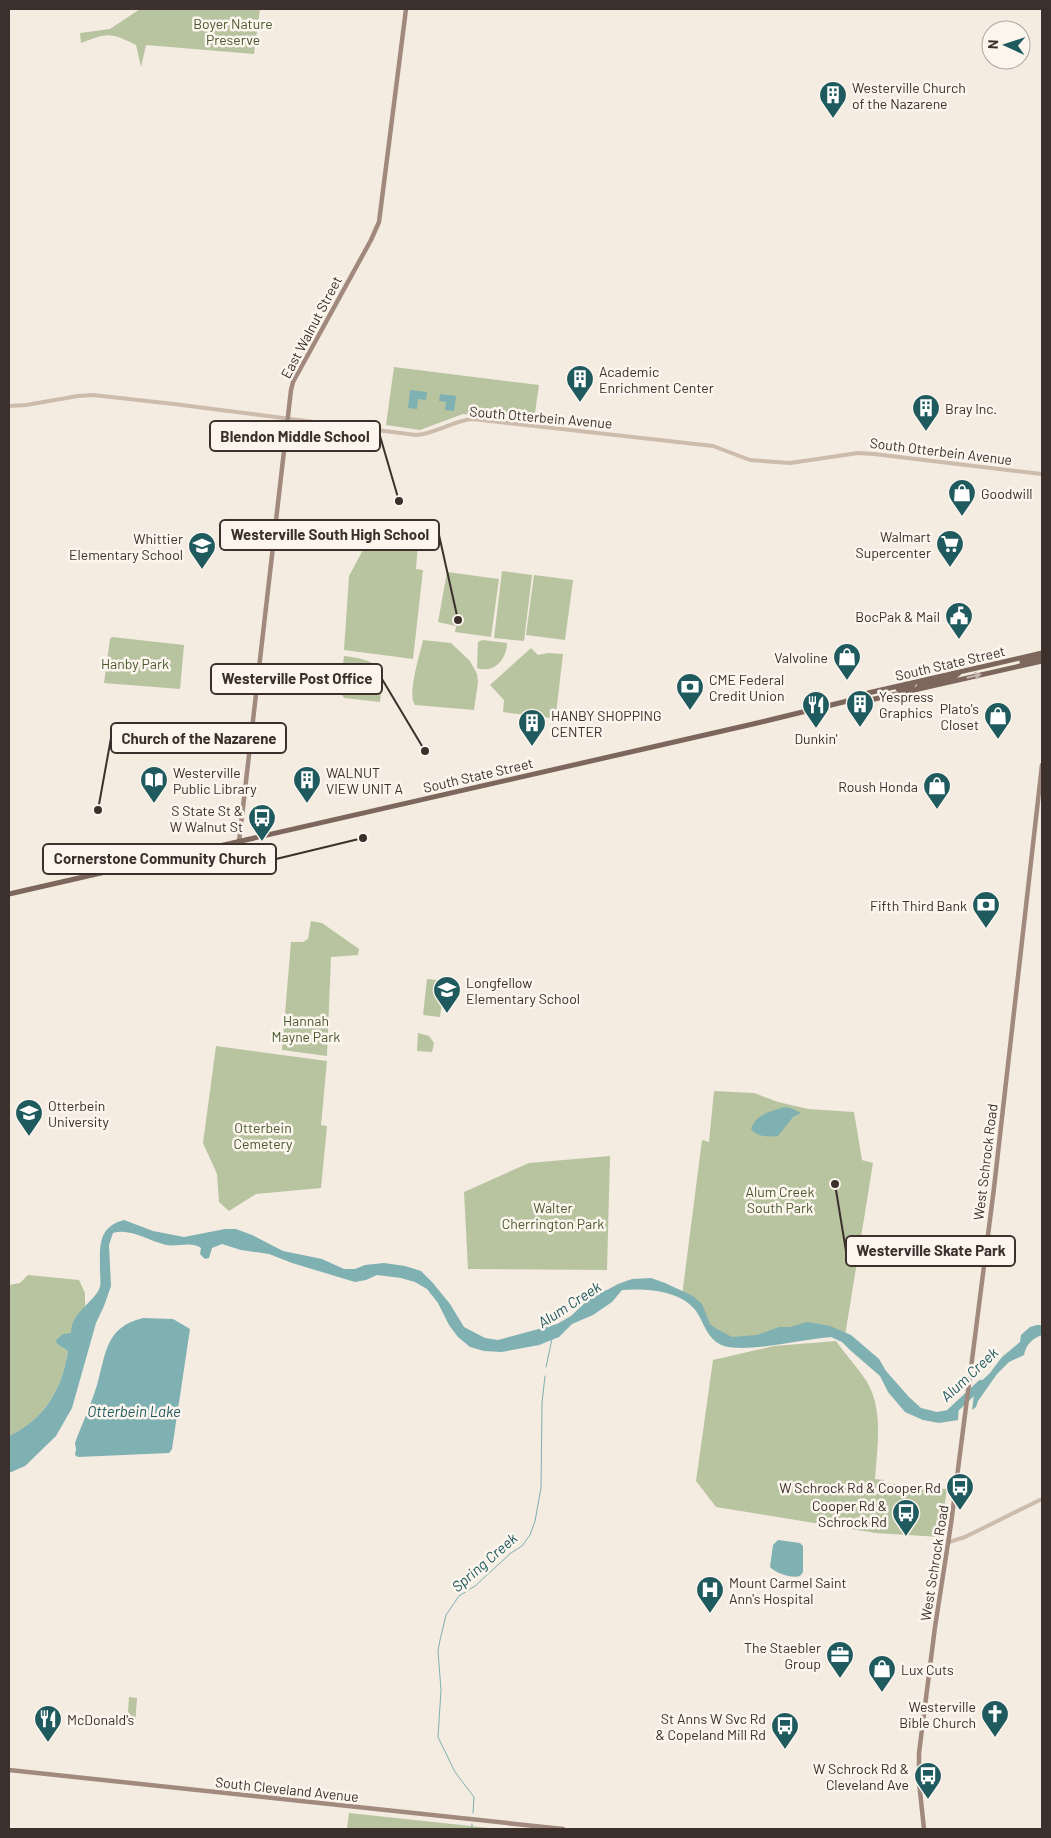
<svg xmlns="http://www.w3.org/2000/svg" width="1051" height="1838" viewBox="0 0 1051 1838" font-family="Barlow,sans-serif">
  <rect width="100%" height="100%" fill="#f4ebe1"/>
  <g fill="#b8c4a0">
    <path d="M140,9h120l-6,45 -108,-9 -5,22 -5,-22c-27,-13 -28,-12 -55,-2l-1,-10 30,-4z"/>
    <polygon points="394,367 539,385 534,420 463,414 420,430 386,425"/>
    <polygon points="380,539 418,542 416,569 423,570 413,659 344,650 349,576 363,550"/>
    <polygon points="502,571 532,575 524,641 494,638"/>
    <polygon points="447,572 499,579 491,637 455,632 456,626 438,622"/>
    <polygon points="534,575 573,580 565,640 526,635"/>
    <polygon points="112,637 184,645 180,689 104,683 110,639"/>
    <path d="M423,640l28,3 19,18 7,13 1,8 -4,28 -59,-5c-8,-12 5,-50 8,-65z"/>
    <path d="M482,640l25,3c0,16 -13,31 -30,25l1,-26z"/>
    <polygon points="531,648 538,655 548,653 563,654 556,714 551,718 503,712 504,700 490,685"/>
    <path d="M344,656c35,4 40,11 36,46l-36,-4 -4,-6z"/>
    <polygon points="311,921 322,923 359,949 358,955 331,957 327,1056 282,1050 291,942 303,942 308,939"/>
    <polygon points="427,979 445,981 440,1017 423,1015"/>
    <polygon points="418,1033 429,1036 434,1043 432,1052 417,1051"/>
    <polygon points="216,1046 327,1061 321,1125 327,1126 321,1188 256,1194 229,1211 219,1202 217,1174 203,1143"/>
    <polygon points="714,1091 754,1093 778,1102 808,1109 854,1112 862,1160 873,1163 845,1336 730,1341 710,1331 698,1307 682,1296 702,1140 709,1142"/>
    <polygon points="610,1156 607,1270 468,1269 464,1192 529,1163"/>
    <path d="M28,1275l51,5 6,13v33l-28,18 11,7c-6,38 -23,68 -59,85v-151l11,-2z"/>
    <path d="M836,1341c10,14 22,27 31,41 17,29 10,66 8,97l9,1v3l63,6 -7,48 -64,-4 -160,-26 -20,-26 17,-121 61,-14z"/>
    <polygon points="129,1697 137,1698 135,1726 127,1726"/>
    <polygon points="349,1813 499,1829 347,1829"/>
  </g>
  <g fill="#7fb0b2">
    <polygon points="410,390 427,392 426,400 418,399 417,409 408,408"/>
    <polygon points="440,394 456,396 454,411 445,410 446,402 439,401"/>
    <path d="M784,1107l7,1 10,5 -8,4 -15,19c-10,1 -21,1 -27,-7 6,-16 19,-17 33,-22z"/>
    <path d="M124,1220l29,11 31,6 41,-8h11l16,6 31,16 39,8 22,10h11l10,-4 19,-2 21,3 16,5 11,11 18,22 14,23 21,11 13,2 59,-16 14,-8 22,-21 14,-5 11,-6 14,-5 19,-1 14,5 28,13 9,8 8,20 5,4 17,9 25,-2 22,-8h11l17,-5 23,4 21,9 28,24 7,12 23,26 12,11 16,4 11,-2 11,-7 -1,17 -19,3 -16,-3 -18,-8 -17,-20 -8,-16 -30,-26 -8,-8 -11,-5c-29,2 -81,16 -107,9 -17,-6 -19,-22 -28,-35 -15,-21 -51,-23 -74,-21l-10,12 -19,13 -21,9 -13,13 -20,8 -37,7 -18,-1 -14,-4 -12,-10 -9,-12 -11,-22 -11,-14 -12,-7 -14,-4 -24,-3 -11,5 -11,2 -63,-19 -23,-9 -28,-4 -19,-6 -10,4 -3,10 -4,1 -5,-5 1,-6c-9,-7 -24,-1 -35,-3 -17,-4 -36,-17 -53,-12l-4,12 2,41 -7,20 -8,17 -24,85 -16,28 -31,30 -16,7v-37c36,-17 53,-47 59,-85l-11,-7 -1,-4 7,-6 8,-1c0,-21 23,-30 29,-46 1,-5 0,-12 0,-16 0,-23 -3,-44 24,-51z"/>
    <path d="M143,1318l30,1 17,10 -18,120 -3,4 -91,4 -3,-2 1,-6 -1,-6c7,-19 16,-38 22,-58 9,-31 8,-58 46,-67z"/>
    <path d="M1037,1325h5v10c-10,4 -16,9 -18,20l-15,7 -12,12 -19,27 -2,6 -4,3 3,-23 15,-14 12,-16 18,-15 1,-7 9,-8z"/>
    <path d="M778,1540l22,3 3,3v26l-3,4c-7,3 -25,-3 -30,-9l3,-22z"/>
  </g>
  <g fill="none" stroke-linecap="round" stroke-linejoin="round">
    <g stroke="#7fb0b2" stroke-width="1">
      <polyline points="546,1367 552,1339"/>
      <polyline points="473,1813 474,1797 455,1772 438,1737 441,1690 438,1651 440,1640 446,1615 459,1596 475,1586 511,1553 522,1546 530,1535 535,1521 541,1488 542,1403 545,1376"/>
      <polyline points="472,1829 472,1824"/>
    </g>
    <polyline stroke="#7fb0b2" stroke-width="8" points="951,1412 981,1384"/>
    <g stroke="#cdbbac" stroke-width="4">
      <path d="M9,406l17,-1 52,-9 15,-1 81,9 242,31c20,-1 36,-14 56,-16l241,27 37,14 40,3 68,-10 16,1 168,20"/>
      <polyline points="949,1542 965,1537 1042,1499"/>
    </g>
    <g stroke="#a18a7d" stroke-width="4.5">
      <polyline points="239,842 291,390 293,382 371,240 379,222 406,9"/>
      <polyline points="9,1770 563,1829"/>
      <polyline points="924,1829 919,1782 919,1753 935,1627 951,1524 994,1188 1042,765"/>
    </g>
    <g stroke="#7d675c" stroke-width="5">
      <polyline points="1022,662 1042,657"/>
      <polyline points="898,689 912,687 914,683"/>
      <polyline points="917,689 920,685 954,677 959,673"/>
      <polyline points="864,697 870,700 1042,661"/>
      <polyline points="9,894 753,724 864,697 868,693 1042,653"/>
    </g>
  </g>
  <defs><path id="oneway-solid" d="M-6-.8H1V-3.2L6.5 0L1 3.2V.8H-6Z" transform="scale(1.25)"/></defs>
  <use fill="#c2b5ac" href="#oneway-solid" transform="translate(974 676) rotate(-13)"/>
  <defs>
    <symbol id="building-pin" viewBox="-11 -11 22 30"><path d="M0 17L-7.5 6A9.5 9.5 0 1 1 7.5 6Z" fill="#1f5a5e" stroke="#fbf5ee"/><path d="M-4-6H4V6H1V3H-1V6H-4ZM-2.5-4.3h1.7v1.8h-1.7ZM.8-4.3h1.7v1.8H.8ZM-2.5-1h1.7V.8h-1.7ZM.8-1h1.7V.8H.8Z" fill="#fff"/></symbol>
    <symbol id="shop-pin" viewBox="-11 -11 22 30"><path d="M0 17L-7.5 6A9.5 9.5 0 1 1 7.5 6Z" fill="#1f5a5e" stroke="#fbf5ee"/><path d="M-5-2.5h2.3a2.7 3.5 0 0 1 5.4 0H5L5.5 6h-11ZM-1.5-2.5h3a1.5 2.3 0 0 0-3 0Z" fill="#fff"/></symbol>
    <symbol id="supermarket-pin" viewBox="-11 -11 22 30"><path d="M0 17L-7.5 6A9.5 9.5 0 1 1 7.5 6Z" fill="#1f5a5e" stroke="#fbf5ee"/><path d="M-6-5.5h2.5l.6 2H6L4.5 2H-2.5L-4.4-4H-6ZM-1.5 3.2a1.3 1.3 0 1 0 .1 0ZM3 3.2a1.3 1.3 0 1 0 .1 0Z" fill="#fff"/></symbol>
    <symbol id="school-pin" viewBox="-11 -11 22 30"><path d="M0 17L-7.5 6A9.5 9.5 0 1 1 7.5 6Z" fill="#1f5a5e" stroke="#fbf5ee"/><path d="M0-5L7-2L0 1L-7-2ZM-4 1L0 2.5L4 1V4Q0 6-4 4Z" fill="#fff"/></symbol>
    <symbol id="civic-pin" viewBox="-11 -11 22 30"><path d="M0 17L-7.5 6A9.5 9.5 0 1 1 7.5 6Z" fill="#1f5a5e" stroke="#fbf5ee"/><path d="M-.6-6.5H3V-4.5H.6V-3L4-1V1h2V6H-6V1h2V-1L-.6-3ZM-1.2 2.5V6h2.4V2.5Z" fill="#fff"/></symbol>
    <symbol id="bank-pin" viewBox="-11 -11 22 30"><path d="M0 17L-7.5 6A9.5 9.5 0 1 1 7.5 6Z" fill="#1f5a5e" stroke="#fbf5ee"/><path d="M-6-4H6V4H-6ZM0-2.3a2.3 2.3 0 1 0 0 4.6a2.3 2.3 0 1 0 0-4.6Z" fill="#fff"/></symbol>
    <symbol id="restaurant-pin" viewBox="-11 -11 22 30"><path d="M0 17L-7.5 6A9.5 9.5 0 1 1 7.5 6Z" fill="#1f5a5e" stroke="#fbf5ee"/><path d="M-5-6h1v4h1v-4h1v4h1v-4h1v5L-1.5 .5V6h-2V.5L-5-1ZM5-6V6H3V1.5H1.5Q1.5-4 5-6Z" fill="#fff"/></symbol>
    <symbol id="library-pin" viewBox="-11 -11 22 30"><path d="M0 17L-7.5 6A9.5 9.5 0 1 1 7.5 6Z" fill="#1f5a5e" stroke="#fbf5ee"/><path d="M-6-4Q-3-5.5-.7-3.5V5Q-3 3-6 4ZM6-4Q3-5.5 .7-3.5V5Q3 3 6 4Z" fill="#fff"/></symbol>
    <symbol id="bus-pin" viewBox="-11 -11 22 30"><path d="M0 17L-7.5 6A9.5 9.5 0 1 1 7.5 6Z" fill="#1f5a5e" stroke="#fbf5ee"/><path d="M-5-6H5V4H4V6H2V4H-2V6H-4V4H-5ZM-3.5-4V0h7V-4ZM-3.5 1.2v1.5H-2V1.2ZM2 1.2v1.5H3.5V1.2Z" fill="#fff"/></symbol>
    <symbol id="university-pin" viewBox="-11 -11 22 30"><path d="M0 17L-7.5 6A9.5 9.5 0 1 1 7.5 6Z" fill="#1f5a5e" stroke="#fbf5ee"/><path d="M0-5L7-2L0 1L-7-2ZM-4 1L0 2.5L4 1V4Q0 6-4 4Z" fill="#fff"/></symbol>
    <symbol id="hospital-pin" viewBox="-11 -11 22 30"><path d="M0 17L-7.5 6A9.5 9.5 0 1 1 7.5 6Z" fill="#1f5a5e" stroke="#fbf5ee"/><path d="M-5-5h3v3.5h4V-5h3V5h-3V1.5h-4V5h-3Z" fill="#fff"/></symbol>
    <symbol id="office-pin" viewBox="-11 -11 22 30"><path d="M0 17L-7.5 6A9.5 9.5 0 1 1 7.5 6Z" fill="#1f5a5e" stroke="#fbf5ee"/><path d="M-6-3h4V-5.5h4V-3h4V5H-6ZM-1-4.5V-3h2v-1.5ZM-6 0V1H6V0Z" fill="#fff"/></symbol>
    <symbol id="church-pin" viewBox="-11 -11 22 30"><path d="M0 17L-7.5 6A9.5 9.5 0 1 1 7.5 6Z" fill="#1f5a5e" stroke="#fbf5ee"/><path d="M-1.2-6h2.4v3.5h3.3v2.4h-3.3V6h-2.4V-.1h-3.3v-2.4h3.3Z" fill="#fff"/></symbol>
  </defs>
  <g fill-rule="evenodd">
    <use href="#building-pin" x="817" y="79" width="32" height="43"/>
    <use href="#building-pin" x="564" y="363" width="32" height="43"/>
    <use href="#building-pin" x="910" y="392" width="32" height="43"/>
    <use href="#shop-pin" x="946" y="477" width="32" height="43"/>
    <use href="#supermarket-pin" x="934" y="528" width="32" height="43"/>
    <use href="#school-pin" x="186" y="530" width="32" height="43"/>
    <use href="#civic-pin" x="943" y="600" width="32" height="43"/>
    <use href="#shop-pin" x="831" y="641" width="32" height="43"/>
    <use href="#bank-pin" x="674" y="671" width="32" height="43"/>
    <use href="#building-pin" x="844" y="688" width="32" height="43"/>
    <use href="#restaurant-pin" x="800" y="689" width="32" height="43"/>
    <use href="#shop-pin" x="982" y="700" width="32" height="43"/>
    <use href="#building-pin" x="516" y="707" width="32" height="43"/>
    <use href="#library-pin" x="138" y="764" width="32" height="43"/>
    <use href="#building-pin" x="291" y="764" width="32" height="43"/>
    <use href="#shop-pin" x="921" y="770" width="32" height="43"/>
    <use href="#bus-pin" x="246" y="802" width="32" height="43"/>
    <use href="#bank-pin" x="970" y="889" width="32" height="43"/>
    <use href="#school-pin" x="431" y="974" width="32" height="43"/>
    <use href="#university-pin" x="13" y="1097" width="32" height="43"/>
    <use href="#bus-pin" x="944" y="1471" width="32" height="43"/>
    <use href="#bus-pin" x="890" y="1497" width="32" height="43"/>
    <use href="#hospital-pin" x="694" y="1574" width="32" height="43"/>
    <use href="#office-pin" x="824" y="1639" width="32" height="43"/>
    <use href="#shop-pin" x="866" y="1653" width="32" height="43"/>
    <use href="#church-pin" x="979" y="1698" width="32" height="43"/>
    <use href="#restaurant-pin" x="32" y="1703" width="32" height="43"/>
    <use href="#bus-pin" x="769" y="1710" width="32" height="43"/>
    <use href="#bus-pin" x="912" y="1760" width="32" height="43"/>
  </g>
  <g text-anchor="middle" dominant-baseline="central" stroke-width="5" stroke-linejoin="round" paint-order="stroke">
    <g font-size="14" fill="#4a5a2e" stroke="#fbf5ee">
      <text x="233" y="23">Boyer Nature<tspan x="233" dy="16">Preserve</tspan></text>
      <text x="135" y="663">Hanby Park</text>
      <text x="306" y="1020">Hannah<tspan x="306" dy="16">Mayne Park</tspan></text>
      <text x="263" y="1127">Otterbein<tspan x="263" dy="16">Cemetery</tspan></text>
      <text x="780" y="1191">Alum Creek<tspan x="780" dy="16">South Park</tspan></text>
      <text x="553" y="1207">Walter<tspan x="553" dy="16">Cherrington Park</tspan></text>
    </g>
    <g font-size="14" fill="#3b302b" stroke="#fbf5ee" text-anchor="start">
      <text x="852" y="87">Westerville Church<tspan x="852" dy="16">of the Nazarene</tspan></text>
      <text x="599" y="371">Academic<tspan x="599" dy="16">Enrichment Center</tspan></text>
      <text x="945" y="408">Bray Inc.</text>
      <text x="981" y="493">Goodwill</text>
      <text x="931" y="536" text-anchor="end">Walmart<tspan x="931" dy="16">Supercenter</tspan></text>
      <text x="183" y="538" text-anchor="end">Whittier<tspan x="183" dy="16">Elementary School</tspan></text>
      <text x="940" y="616" text-anchor="end">BocPak &amp; Mail</text>
      <text x="828" y="657" text-anchor="end">Valvoline</text>
      <text x="709" y="679">CME Federal<tspan x="709" dy="16">Credit Union</tspan></text>
      <text x="879" y="696">Yespress<tspan x="879" dy="16">Graphics</tspan></text>
      <text x="979" y="708" text-anchor="end">Plato's<tspan x="979" dy="16">Closet</tspan></text>
      <text x="551" y="715">HANBY SHOPPING<tspan x="551" dy="16">CENTER</tspan></text>
      <text x="816" y="738" text-anchor="middle">Dunkin'</text>
      <text x="173" y="772">Westerville<tspan x="173" dy="16">Public Library</tspan></text>
      <text x="326" y="772">WALNUT<tspan x="326" dy="16">VIEW UNIT A</tspan></text>
      <text x="918" y="786" text-anchor="end">Roush Honda</text>
      <text x="243" y="810" text-anchor="end">S State St &amp;<tspan x="243" dy="16">W Walnut St</tspan></text>
      <text x="967" y="905" text-anchor="end">Fifth Third Bank</text>
      <text x="466" y="982">Longfellow<tspan x="466" dy="16">Elementary School</tspan></text>
      <text x="48" y="1105">Otterbein<tspan x="48" dy="16">University</tspan></text>
      <text x="941" y="1487" text-anchor="end">W Schrock Rd &amp; Cooper Rd</text>
      <text x="887" y="1505" text-anchor="end">Cooper Rd &amp;<tspan x="887" dy="16">Schrock Rd</tspan></text>
      <text x="729" y="1582">Mount Carmel Saint<tspan x="729" dy="16">Ann's Hospital</tspan></text>
      <text x="821" y="1647" text-anchor="end">The Staebler<tspan x="821" dy="16">Group</tspan></text>
      <text x="901" y="1669">Lux Cuts</text>
      <text x="976" y="1706" text-anchor="end">Westerville<tspan x="976" dy="16">Bible Church</tspan></text>
      <text x="766" y="1718" text-anchor="end">St Anns W Svc Rd<tspan x="766" dy="16">&amp; Copeland Mill Rd</tspan></text>
      <text x="67" y="1719">McDonald's</text>
      <text x="909" y="1768" text-anchor="end">W Schrock Rd &amp;<tspan x="909" dy="16">Cleveland Ave</tspan></text>
    </g>
    <g font-size="14" fill="#3b302b" stroke="#fbf5ee">
      <text transform="translate(311 327) rotate(-62)">East Walnut Street</text>
      <text transform="translate(541 417) rotate(5)">South Otterbein Avenue</text>
      <text transform="translate(941 451) rotate(7)">South Otterbein Avenue</text>
      <text transform="translate(950 663) rotate(-13)">South State Street</text>
      <text transform="translate(478 775) rotate(-13)">South State Street</text>
      <text transform="translate(985 1162) rotate(-83)">West Schrock Road</text>
      <text transform="translate(934 1563) rotate(-81)">West Schrock Road</text>
      <text transform="translate(287 1789) rotate(6)">South Cleveland Avenue</text>
    </g>
    <g font-size="15" font-style="italic" fill="#1f5a5e" stroke="#fbf5ee">
      <text transform="translate(569 1304) rotate(-33)">Alum Creek</text>
      <text transform="translate(969 1374) rotate(-43)">Alum Creek</text>
      <text x="134" y="1411">Otterbein Lake</text>
      <text transform="translate(484 1562) rotate(-41)">Spring Creek</text>
    </g>
  </g>
  <path fill="none" stroke="#3b302b" stroke-width="2" d="M399 501L380 436M458 620L439 535M425 751L382 679M98 810L111 738M363 838L276 859M835 1184L846 1251"/>
  <g fill="#3b302b" stroke="#fbf5ee" stroke-width="2">
    <circle cx="399" cy="501" r="5"/>
    <circle cx="458" cy="620" r="5"/>
    <circle cx="425" cy="751" r="5"/>
    <circle cx="98" cy="810" r="5"/>
    <circle cx="363" cy="838" r="5"/>
    <circle cx="835" cy="1184" r="5"/>
  </g>
  <g fill="#fbf5ee" stroke="#3b302b" stroke-width="2">
    <rect x="210" y="421" width="170" height="30" rx="5"/>
    <rect x="220" y="520" width="219" height="30" rx="5"/>
    <rect x="211" y="664" width="171" height="30" rx="5"/>
    <rect x="111" y="723" width="175" height="30" rx="5"/>
    <rect x="43" y="844" width="233" height="30" rx="5"/>
    <rect x="846" y="1236" width="169" height="30" rx="5"/>
  </g>
  <g font-size="15" text-anchor="middle" font-weight="bold" fill="#3b302b">
    <text x="295" y="442">Blendon Middle School</text>
    <text x="330" y="540">Westerville South High School</text>
    <text x="297" y="684">Westerville Post Office</text>
    <text x="199" y="744">Church of the Nazarene</text>
    <text x="160" y="864">Cornerstone Community Church</text>
    <text x="931" y="1256">Westerville Skate Park</text>
  </g>
  <rect width="1051" height="1838" fill="none" stroke="#3b302b" stroke-width="20"/>
  <g transform="translate(1006 45) rotate(273)"><circle r="24" fill="#fbf5ee" stroke="#aea6a0"/>
  <path d="M0-4L9 19L0 12L-9 19Z" fill="#1f5a5e"/>
  <text y="-8" font-size="14" font-weight="bold" text-anchor="middle" fill="#3b302b">N</text>
  </g>
</svg>
